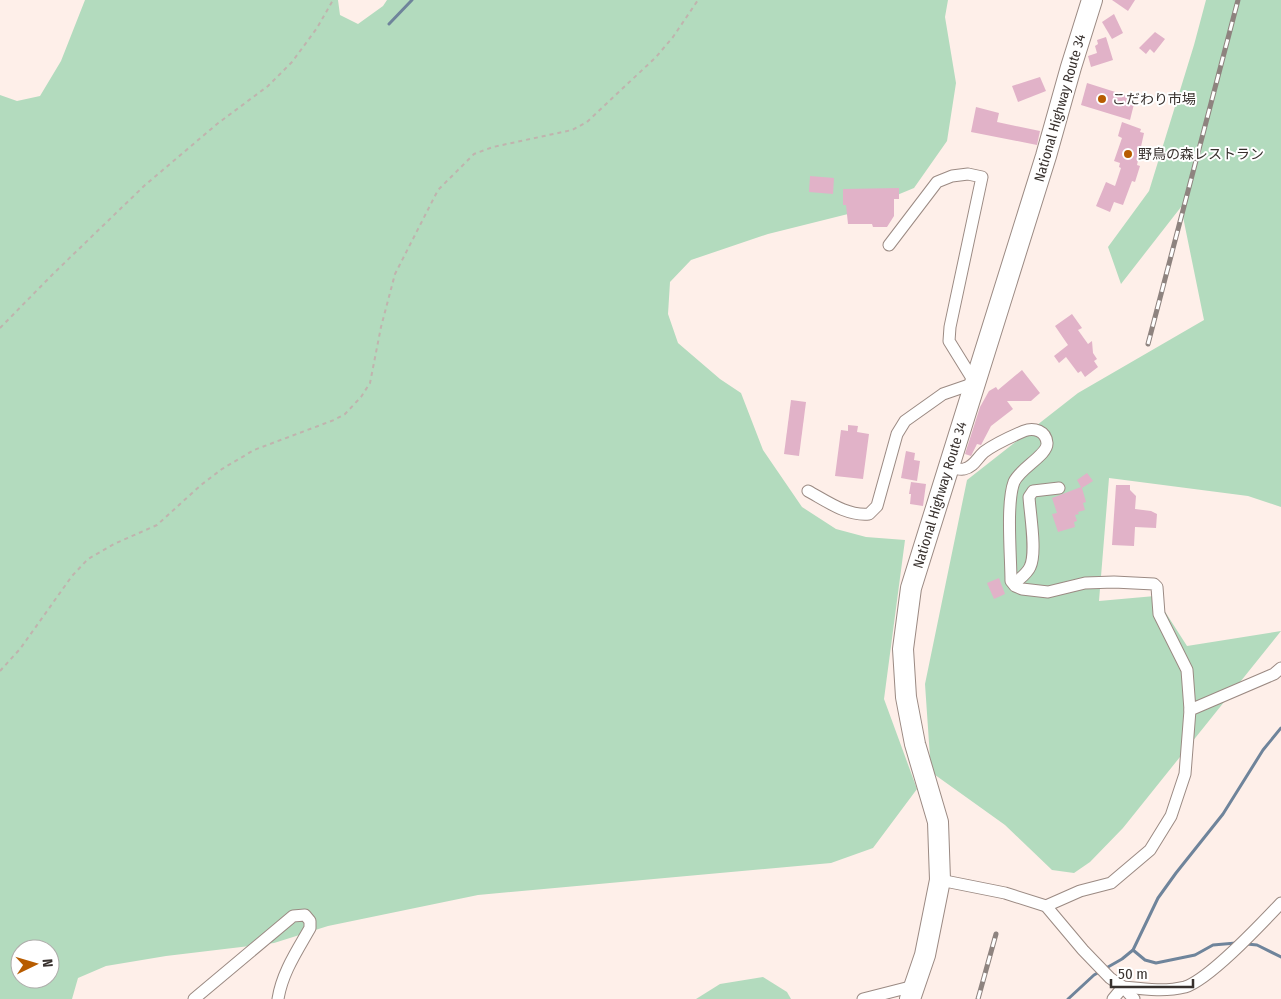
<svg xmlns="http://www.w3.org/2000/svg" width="1281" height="999" viewBox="0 0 1281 999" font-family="'Fira Sans Condensed','Noto Sans JP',sans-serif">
  <rect width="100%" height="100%" fill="#feefe9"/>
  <g fill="#b3dbbe" fill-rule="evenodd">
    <path d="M85,0h253l2,15 18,9 25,-18 4,-6h561l-3,17 11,66 -9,58 -33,47 -58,24 -88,22 -77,26 -21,22 -2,32 10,29 42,36 21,14 22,57 39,57 34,22 30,8 39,3 -21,159 33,90 -44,59 -42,15 -353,32 -150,31 -54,17 -108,13 -60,10 -28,12 -6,21h-72v-904l17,6 23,-5 21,-35zM20,949h30v30h-30z"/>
    <polygon points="1206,0 1281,0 1281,507 1248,496 1109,478 1099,601 1155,596 1187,646 1281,631 1123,828 1090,862 1074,873 1052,870 1005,825 931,772 925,684 967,480 1078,393 1204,320 1181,207 1121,284 1108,247 1149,191 1194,45"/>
    <polygon points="763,977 787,992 791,999 696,999 720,984"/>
  </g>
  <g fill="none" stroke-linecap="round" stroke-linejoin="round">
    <g stroke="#6f849b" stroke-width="3">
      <polyline points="389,24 412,0"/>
      <polyline points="1247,944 1257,945 1281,957"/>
      <polyline points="1133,950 1145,960 1156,963 1195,955 1213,945 1236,943"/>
      <polyline points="1068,999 1094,975 1122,959 1133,950 1158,898 1176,873 1223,814 1263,750 1281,728"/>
    </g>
  </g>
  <g fill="#e1b2c8">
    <polygon points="1112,0 1135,0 1128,11"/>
    <polygon points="1114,14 1123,33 1112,39 1102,22"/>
    <polygon points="1155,32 1165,39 1154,53 1150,49 1146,54 1139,48"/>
    <polygon points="1106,37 1113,60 1091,67 1088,56 1097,53 1095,46 1098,44 1097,40"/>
    <polygon points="1040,77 1046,91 1018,102 1012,86"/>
    <polygon points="1087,83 1128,96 1126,101 1134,104 1130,120 1081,105"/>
    <polygon points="976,107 999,113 997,122 1040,131 1037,145 971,132"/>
    <polygon points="1122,122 1141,129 1140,132 1144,133 1137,165 1140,166 1135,182 1132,181 1123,205 1114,202 1110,212 1096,206 1106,182 1115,186 1121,168 1119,167 1120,163 1114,161 1122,138 1118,136"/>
    <polygon points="810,176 834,178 833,194 809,192"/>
    <polygon points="899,188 899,199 894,199 894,216 887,227 873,227 872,224 848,224 846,205 843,205 843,189"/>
    <polygon points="1072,314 1082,328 1078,330 1088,344 1092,341 1093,353 1097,359 1094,361 1098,367 1085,377 1081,371 1078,373 1066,357 1059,363 1054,356 1068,345 1055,326"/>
    <polygon points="1022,370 1040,393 1031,401 1007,401 1013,409 991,426 981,445 977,444 971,456 965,454 980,407 989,391 996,387 998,390"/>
    <polygon points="791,400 806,402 799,456 784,454"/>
    <polygon points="848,425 858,426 857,432 869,434 863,479 835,476 841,430 848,431"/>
    <polygon points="906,451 915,453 914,460 920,461 917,481 901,478"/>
    <polygon points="1087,473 1093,481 1082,488 1086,502 1083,503 1085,510 1078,512 1079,514 1075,515 1077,521 1074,522 1075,527 1058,532 1052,514 1057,513 1052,498 1081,487 1077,480"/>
    <polygon points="911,482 926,484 923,506 910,504 911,494 909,494"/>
    <polygon points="1116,485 1130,485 1130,490 1136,496 1135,509 1151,511 1157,514 1156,528 1135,527 1134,546 1112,545"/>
    <polygon points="999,578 1005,594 994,599 987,583"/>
  </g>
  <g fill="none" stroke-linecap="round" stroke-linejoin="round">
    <defs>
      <g id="street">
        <path d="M949,467c4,1 11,3 15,2 10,-2 13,-11 20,-17 12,-9 26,-15 40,-21 10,-4 22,0 23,12 1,12 -27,25 -33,39 -8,21 -3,75 -3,99l4,5 7,3 26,3 37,-9 29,-1 40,2 3,3 2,27 28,56 3,40"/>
        <path d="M808,491c20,11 39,25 61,23l8,-8 20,-72 8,-13 38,-27 32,-11 -26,-42 1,-14 32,-150 -14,-3 -16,2 -15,6 -48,63"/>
        <path d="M1014,584c5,-5 13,-10 16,-17 7,-14 0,-53 -1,-70l4,-6 26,-3"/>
        <polyline points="940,880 1005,893 1046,906 1083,950 1110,978 1123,987 1134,999"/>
        <polyline points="1046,906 1080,891 1111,883 1150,850 1171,816 1185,774 1190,710 1274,674 1281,668"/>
        <path d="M1123,987c20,2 42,5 62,0 25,-8 77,-64 96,-84"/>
        <path d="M194,999l99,-83 12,-1 5,6v7c-13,23 -28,45 -32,71"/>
        <polyline points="863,999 914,986"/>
        <polyline points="1113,999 1123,987"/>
      </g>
      <polyline id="highway" points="910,999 925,955 940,880 938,822 915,744 906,697 903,649 911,588 1046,156 1071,67 1092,0"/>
    </defs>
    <use href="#street" stroke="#9b8a83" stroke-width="13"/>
    <use href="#highway" stroke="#9b8a83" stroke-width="22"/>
    <g stroke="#c0b3ae" stroke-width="2" stroke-dasharray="4 4" stroke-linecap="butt">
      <polyline points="0,328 53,274 144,186 217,124 268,86 292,62 317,28 333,0"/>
      <polyline points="0,671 20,649 72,576 88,559 114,544 157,525 201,485 222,469 254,450 334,420 345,414 361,397 370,383 381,327 395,274 438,190 474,154 493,147 572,130 587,122 656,57 673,37 698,0"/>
    </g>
    <use href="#street" stroke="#fff" stroke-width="11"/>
    <use href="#highway" stroke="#fff" stroke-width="20"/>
    <defs>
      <g id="rail">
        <polyline points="1148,344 1238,0"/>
        <polyline points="978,999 996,934"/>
      </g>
    </defs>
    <use href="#rail" stroke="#8e837f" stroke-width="5"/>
    <use href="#rail" stroke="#fff" stroke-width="3" stroke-dasharray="9" stroke-linecap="butt"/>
  </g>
  <g fill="#b75c00" stroke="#fff" stroke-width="2">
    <circle cx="1102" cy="99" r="5"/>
    <circle cx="1128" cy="154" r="5"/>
  </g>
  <g text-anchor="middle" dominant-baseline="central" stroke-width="4" stroke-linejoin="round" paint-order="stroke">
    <g font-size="14" fill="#38312e" stroke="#fff" text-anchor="start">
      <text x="1112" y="99">こだわり市場</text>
      <text x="1138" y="154">野鳥の森レストラン</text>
    </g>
    <g font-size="14" fill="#38312e" stroke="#fff">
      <text transform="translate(1060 108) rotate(-74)">National Highway Route 34</text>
      <text transform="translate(940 495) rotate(-73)">National Highway Route 34</text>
    </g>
  </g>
  <g transform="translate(35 964) rotate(85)"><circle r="24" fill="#ffffff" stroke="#afadab"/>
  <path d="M0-4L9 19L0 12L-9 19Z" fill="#b75c00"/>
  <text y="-8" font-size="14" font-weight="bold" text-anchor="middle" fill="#38312e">N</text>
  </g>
  <path d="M1111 979v8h82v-8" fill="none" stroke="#38312e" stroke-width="2.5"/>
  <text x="1118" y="979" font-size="15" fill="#38312e" stroke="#ffffff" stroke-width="4" paint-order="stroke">50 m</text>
</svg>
